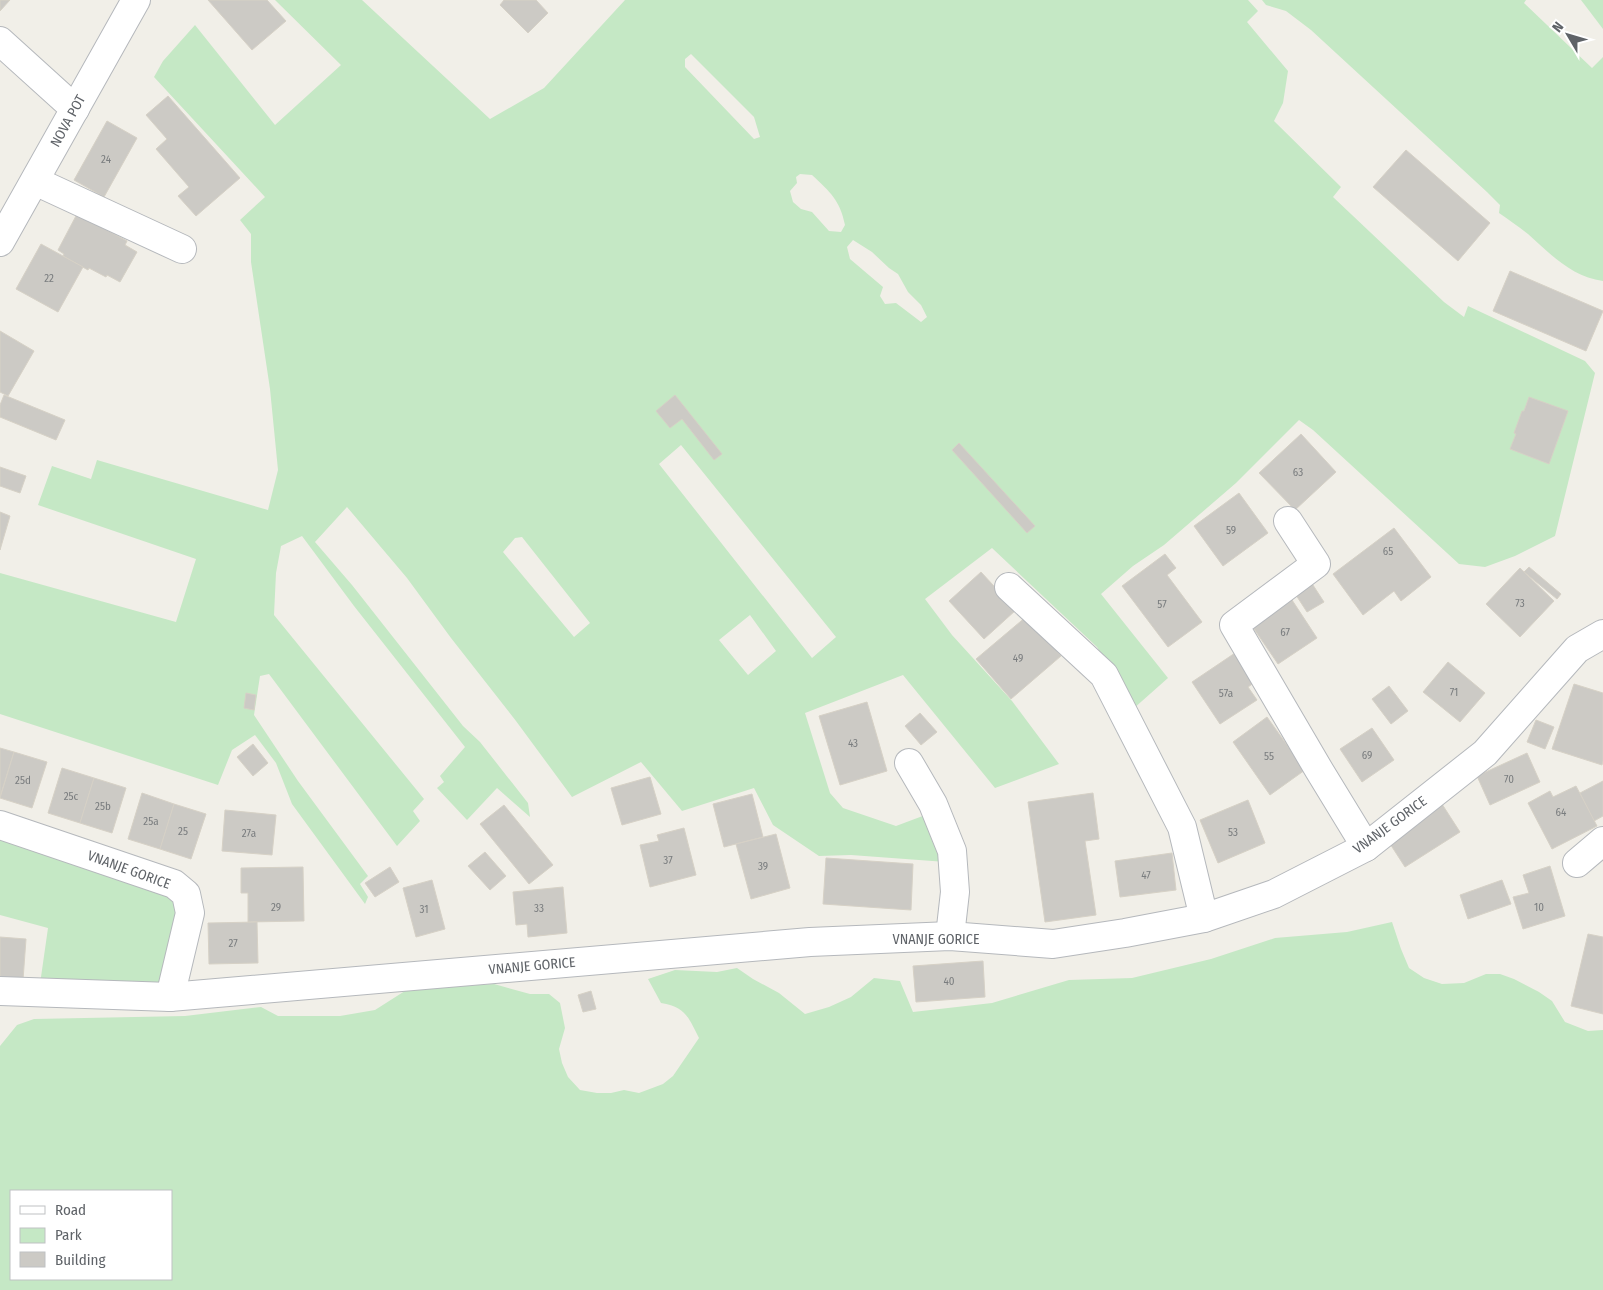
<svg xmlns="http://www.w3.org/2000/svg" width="1603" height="1290" viewBox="0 0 1603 1290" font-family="'Fira Sans Condensed',sans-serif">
  <rect width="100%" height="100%" fill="#f1efe8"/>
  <g fill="#c5e8c5" fill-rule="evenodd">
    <path d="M275,0h87l128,119 54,-31 81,-88h623l10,11 -11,11 41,49 -5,32 -9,18 67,66 -8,10 111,105 20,15 4,-11 117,55 10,12 -40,163 -40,20 -30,11 -26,-3 -146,-134 -14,-10 -63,63 -72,62 -31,21 -32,28 67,84 -35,31 -36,-62 -105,-99 -67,51 27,36 60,66 47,63 -64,24 -92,-113 -98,38 25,80 13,15 53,18 32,-12 18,48 -95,-7 -32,1 -46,-31 -19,-37 -72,23 -41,-49 -69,35 -56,-76 -65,-83 -44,-60 -60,-71 -32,35 37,43 111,141 17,16 48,61 2,14 -33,-29 -30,32 -30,-32 7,-6 -4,-6 25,-29 -111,-141 -52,-70 -21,10 -5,27 -2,42 150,184 -11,12 7,10 -23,25 -128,-172 -9,2 -6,39 44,66 70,95 -8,8 8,13 -3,7 -73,-100 -16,-41 -21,-28 -23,15 -14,35 -218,-71v-141l176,49 20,-63 -158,-54 14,-39 39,13 6,-19 171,50 10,-40 -8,-81 -19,-127v-28l-11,-14 25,-23 -111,-120 9,-16 32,-36 80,100 66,-60zM691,54l63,63 6,20 -6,2 -69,-72v-8zM800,174l12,1c18,17 28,25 33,50l-4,7 -12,-1 -17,-19 -11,-3 -8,-7 -3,-11 7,-8 -1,-6zM853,240l19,12 17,16 9,6 10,18 13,13 6,12 -6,5 -25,-19 -11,1 -5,-8 3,-9 -33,-28 -3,-12zM681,445l155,192 -24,21 -153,-194zM522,537l68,86 -16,14 -71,-85 12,-14zM750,615l26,36 -28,24 -29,-35z"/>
    <path d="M1262,0h264l-2,3 68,65 11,-11v224c-31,-4 -53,-27 -75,-47 -9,-7 -19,-14 -29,-21l1,-8 -13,-13 -176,-162 -25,-19 -20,-6z"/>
    <polygon points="1581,0 1603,0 1603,29"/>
    <polygon points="0,837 169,894 178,902 159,986 40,984 48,928 0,915"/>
    <path d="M1392,922l9,27 8,19 15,10 18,6 22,-1 22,-9h14l14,5 25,13 13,9 13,21 23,9 15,-1v260h-1603v-244l17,-21 17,-6 151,-3 76,-9 17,9h62l35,-6 33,-21 86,-5 36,10h19l11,9 5,25 -6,21 3,14 6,14 12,13 17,3h14l13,-3 15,3 24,-9 10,-8 26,-38c-11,-21 -13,-31 -38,-35l-13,-24 27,-9 42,2 20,-4 16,11 26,14 26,21 24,-7 22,-10 23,-19 26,3 13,31 79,-9 77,-23 63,-2 79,-19 64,-21 72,-6zM11,1191h160v88h-160z"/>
  </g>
  <g fill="#cccac5" stroke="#d6d1c6">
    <polygon points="0,0 10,0 0,11"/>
    <polygon points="208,0 267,0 286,21 252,50"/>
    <polygon points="504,0 536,0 548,13 528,33 500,5"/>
    <polygon points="168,96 240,178 196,216 178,196 189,187 156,149 167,139 146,115"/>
    <polygon points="107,121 137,138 104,197 74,180"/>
    <polygon points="1406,150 1490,223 1458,261 1373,187"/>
    <polygon points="77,214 127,241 125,245 137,252 120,282 107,275 106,277 89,268 88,270 63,256 64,254 58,250"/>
    <polygon points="41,244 83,267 58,312 16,289"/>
    <polygon points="1510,271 1603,311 1586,351 1493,311"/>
    <polygon points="0,331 34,351 8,396 0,392"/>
    <polygon points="4,395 65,420 56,440 0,417 0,405"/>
    <polygon points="675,395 722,454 714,460 682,419 670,428 656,411"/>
    <polygon points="1529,397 1568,411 1549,464 1510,449 1516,434 1514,433 1522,411 1524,411"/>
    <polygon points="1301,434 1336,472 1295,510 1259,473"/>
    <polygon points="959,443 1035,526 1027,533 952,450"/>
    <polygon points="0,467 26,476 20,493 0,486"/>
    <polygon points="1239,493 1268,533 1223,566 1194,526"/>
    <polygon points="0,512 10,516 0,550"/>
    <polygon points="1394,528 1431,577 1401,601 1394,591 1363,615 1333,574"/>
    <polygon points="1165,554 1176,568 1167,575 1202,622 1168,647 1122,586"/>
    <polygon points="1529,567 1561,594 1557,599 1524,572"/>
    <polygon points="1520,568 1554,601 1520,637 1486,604"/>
    <polygon points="981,572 1016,610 984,639 949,601"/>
    <polygon points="1311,582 1324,602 1307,612 1294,592"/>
    <polygon points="1292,600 1317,638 1278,664 1252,626"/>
    <polygon points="1027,616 1061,656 1011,699 976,659"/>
    <polygon points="1238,651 1258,680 1248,687 1257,700 1220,724 1192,682"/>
    <polygon points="1448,662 1485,693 1460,722 1423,692"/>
    <polygon points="1574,684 1603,693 1603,761 1602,765 1552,749"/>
    <polygon points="1389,686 1408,711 1391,724 1372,699"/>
    <polygon points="246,693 256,695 254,710 244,708"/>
    <polygon points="867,702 887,771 840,785 819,716"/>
    <polygon points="920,713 937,732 921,745 905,726"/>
    <polygon points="1267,717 1305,770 1270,795 1233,742"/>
    <polygon points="1536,720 1554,727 1545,749 1527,742"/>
    <polygon points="1372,728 1394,760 1362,782 1340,749"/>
    <polygon points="253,744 268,763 253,776 237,757"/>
    <polygon points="0,748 14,752 0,797"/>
    <polygon points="14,752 47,762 32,808 0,798"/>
    <polygon points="1527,753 1540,782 1490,805 1477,776"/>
    <polygon points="62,768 94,778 80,823 48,813"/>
    <polygon points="650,777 661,814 622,825 611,788"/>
    <polygon points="94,778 126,788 112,833 80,823"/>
    <polygon points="1603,781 1603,816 1594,821 1580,793"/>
    <polygon points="1576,786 1597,826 1552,849 1528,803 1550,791 1553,797"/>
    <polygon points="142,793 174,804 160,849 128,839"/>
    <polygon points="1093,793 1099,839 1085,841 1096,915 1045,922 1028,802"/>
    <polygon points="752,794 763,837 724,847 713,804"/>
    <polygon points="1248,800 1265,843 1218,863 1200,820"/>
    <polygon points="1440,801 1460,832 1405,867 1385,836"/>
    <polygon points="174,804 206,814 191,859 160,849"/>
    <polygon points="504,805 553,865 529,884 480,824"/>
    <polygon points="225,810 276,815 272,855 222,851"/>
    <polygon points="684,828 696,875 650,887 640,845 659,841 657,835"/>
    <polygon points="776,834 790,888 751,899 736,844"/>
    <polygon points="485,852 506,876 490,890 468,866"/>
    <polygon points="1172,853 1176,890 1120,897 1115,861"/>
    <polygon points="826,858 913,864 911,910 823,904"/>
    <polygon points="1550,866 1565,916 1523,929 1513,897 1529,893 1523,875"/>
    <polygon points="303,867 304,921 248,922 248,893 241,893 241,868"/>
    <polygon points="390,867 399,882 375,897 365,883"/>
    <polygon points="432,880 445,929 416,937 403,888"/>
    <polygon points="1502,880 1511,904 1468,919 1460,895"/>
    <polygon points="563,887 567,933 528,937 527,924 516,925 513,892"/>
    <polygon points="257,922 258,963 209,964 208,923"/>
    <polygon points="1588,934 1603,937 1603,1014 1571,1006"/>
    <polygon points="0,937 26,939 23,980 0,978"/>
    <polygon points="983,961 985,997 916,1002 913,966"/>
    <polygon points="591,991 596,1009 583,1012 578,995"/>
  </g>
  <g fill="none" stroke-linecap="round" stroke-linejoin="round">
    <defs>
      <g id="minor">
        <polyline points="0,41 75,109"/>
        <polyline points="35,181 182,249"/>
        <polyline points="0,242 136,0"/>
        <polyline points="1288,521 1316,564 1234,625 1319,770 1366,847"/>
        <polyline points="1009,587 1104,675 1182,827 1204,918"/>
        <polyline points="909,763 933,804 952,851 955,892 950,936"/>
        <polyline points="0,825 174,884 186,894 190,913 170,997"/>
        <polyline points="1577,863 1603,841"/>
        <polyline points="0,991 170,997 810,942 950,936 1053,944 1125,933 1204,918 1274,894 1366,847 1485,753 1577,649 1603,634"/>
      </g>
    </defs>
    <use href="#minor" stroke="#b5b8bc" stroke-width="30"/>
    <use href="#minor" stroke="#fff" stroke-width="28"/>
  </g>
  <g text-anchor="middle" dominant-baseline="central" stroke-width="4" stroke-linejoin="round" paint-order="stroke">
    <g font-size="11" fill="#7a7d7f">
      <text x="106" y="159">24</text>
      <text x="49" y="278">22</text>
      <text x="1298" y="472">63</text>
      <text x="1231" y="530">59</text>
      <text x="1388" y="551">65</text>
      <text x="1520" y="603">73</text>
      <text x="1162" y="604">57</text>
      <text x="1285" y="632">67</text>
      <text x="1018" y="658">49</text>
      <text x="1454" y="692">71</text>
      <text x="1226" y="693">57a</text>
      <text x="853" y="743">43</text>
      <text x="1367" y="755">69</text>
      <text x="1269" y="756">55</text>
      <text x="1509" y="779">70</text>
      <text x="23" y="780">25d</text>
      <text x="71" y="796">25c</text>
      <text x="103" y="806">25b</text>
      <text x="1561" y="812">64</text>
      <text x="151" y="821">25a</text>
      <text x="183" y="831">25</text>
      <text x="1233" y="832">53</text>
      <text x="249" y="833">27a</text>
      <text x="668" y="860">37</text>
      <text x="763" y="866">39</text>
      <text x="1146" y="875">47</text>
      <text x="276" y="907">29</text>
      <text x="1539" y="907">10</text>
      <text x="539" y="908">33</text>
      <text x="424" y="909">31</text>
      <text x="233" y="943">27</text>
      <text x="949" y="981">40</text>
    </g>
    <g font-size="14" fill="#5f6368" stroke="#fff">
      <text transform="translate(68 121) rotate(-61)">NOVA POT</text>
      <text transform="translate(1390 825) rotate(-36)">VNANJE GORICE</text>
      <text transform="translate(129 870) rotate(20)">VNANJE GORICE</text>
      <text x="936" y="939">VNANJE GORICE</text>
      <text transform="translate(532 966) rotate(-5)">VNANJE GORICE</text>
    </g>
  </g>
  <rect x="10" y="1190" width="162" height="90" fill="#ffffff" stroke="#bfc1c3"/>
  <rect x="20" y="1206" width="25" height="8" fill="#ffffff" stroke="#bfc1c3"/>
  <text x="55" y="1215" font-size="15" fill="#5f6368">Road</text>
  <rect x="20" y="1228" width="25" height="15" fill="#c5e8c5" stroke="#bfc1c3"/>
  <text x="55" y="1240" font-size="15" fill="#5f6368">Park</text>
  <rect x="20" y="1252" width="25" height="15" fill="#cccac5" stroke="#bfc1c3"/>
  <text x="55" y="1265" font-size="15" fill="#5f6368">Building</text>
  <g transform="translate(1568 35) rotate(308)" stroke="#ffffff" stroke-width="4" paint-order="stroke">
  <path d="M0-4L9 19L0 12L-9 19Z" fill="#5f6368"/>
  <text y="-8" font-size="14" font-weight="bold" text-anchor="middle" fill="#5f6368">N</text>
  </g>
</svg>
